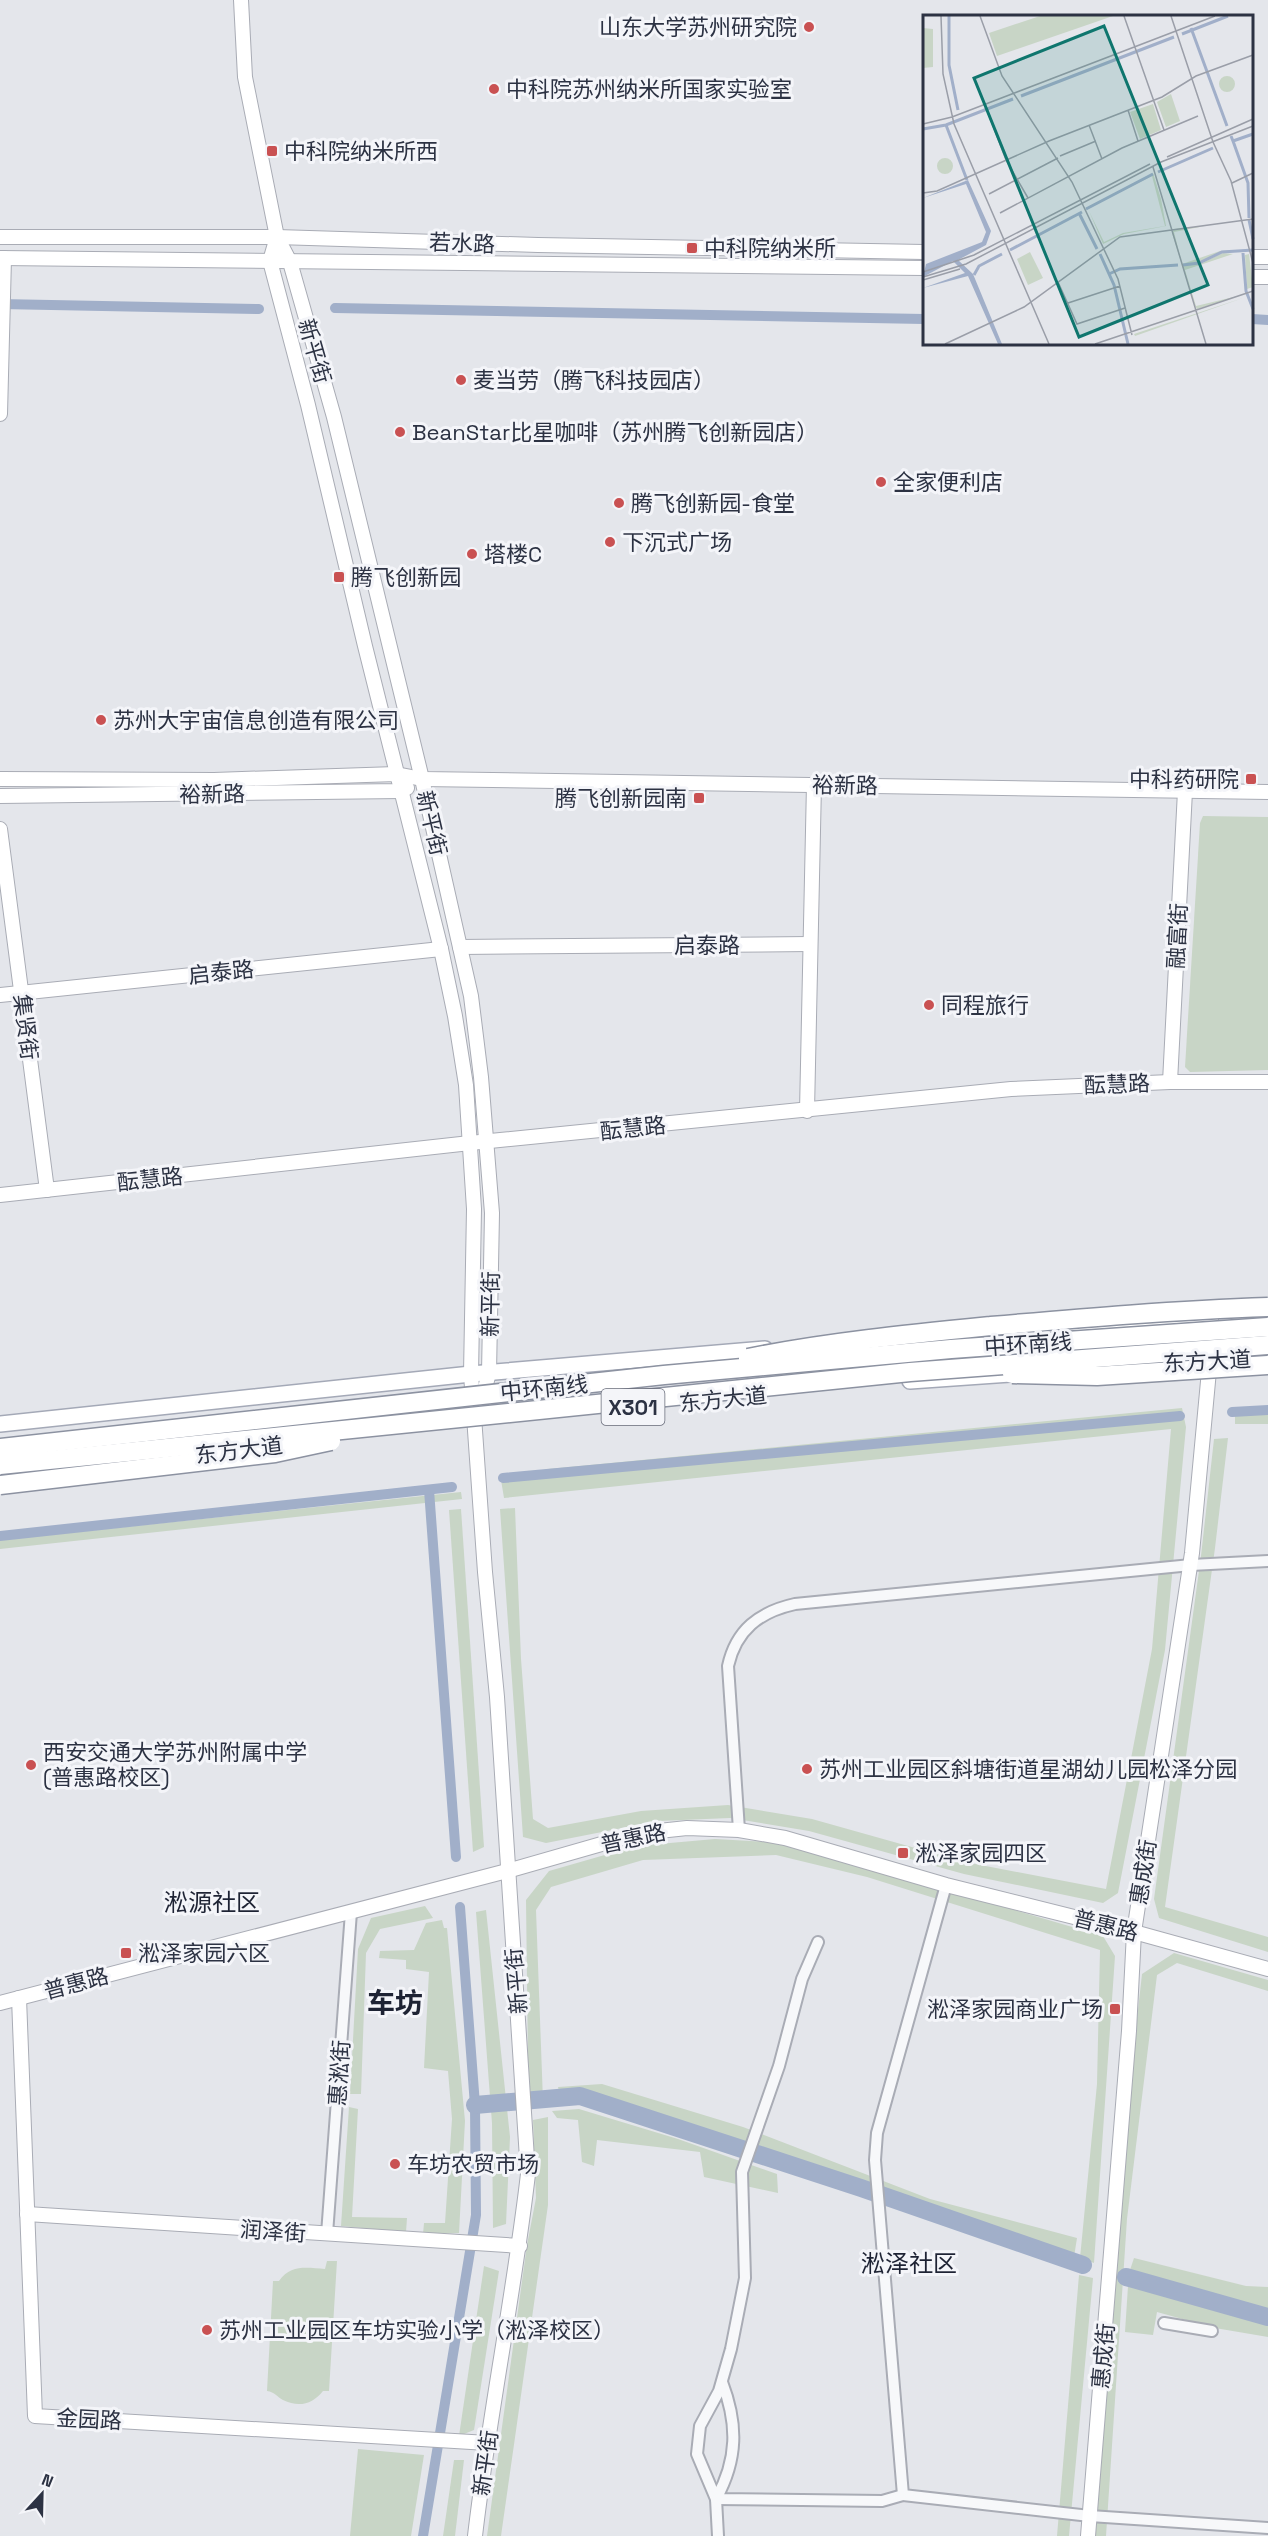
<svg xmlns="http://www.w3.org/2000/svg" width="1268" height="2536" viewBox="0 0 1268 2536" font-family="'Space Grotesk','Noto Sans SC',sans-serif">
  <rect width="100%" height="100%" fill="#e4e6eb"/>
  <g fill="#c8d5c6">
    <polygon points="1203,816 1268,817 1268,1070 1190,1072 1185,1067 1200,823"/>
    <polygon points="1182,1408 1186,1427 1165,1650 1118,1893 1103,1903 964,1874 809,1831 730,1818 658,1821 546,1843 523,1837 500,1509 515,1508 521,1659 533,1819 548,1828 641,1811 728,1805 812,1819 965,1862 1106,1889 1152,1649 1171,1429 504,1498 501,1480 548,1469"/>
    <polygon points="1235,1409 1268,1410 1268,1424 1235,1424"/>
    <polygon points="1228,1438 1215,1548 1165,1907 1268,1937 1268,1952 1159,1918 1154,1899 1201,1556 1214,1439"/>
    <polygon points="461,1492 462,1499 0,1549 0,1540"/>
    <polygon points="461,1509 484,1847 473,1852 449,1510"/>
    <polygon points="715,1839 771,1842 844,1860 1103,1936 1115,1956 1094,2263 1080,2258 1097,2084 1100,1950 867,1877 776,1855 643,1860 551,1887 536,1910 543,2101 531,2101 528,2062 526,1900 549,1871 636,1846"/>
    <polygon points="425,1906 433,1918 380,1929 366,1953 361,2094 350,2094 358,1949 371,1918"/>
    <polygon points="486,1910 510,2137 506,2224 493,2228 492,2123 476,1912"/>
    <polygon points="442,1920 444,1928 447,1928 465,2121 459,2233 423,2234 424,2223 445,2223 452,2119 448,2071 424,2068 429,1972 406,1969 406,1960 379,1958 380,1951 414,1950 426,1923"/>
    <polygon points="1174,1953 1268,1980 1268,1991 1177,1963 1157,1975 1127,2219 1106,2536 1094,2536 1117,2200 1142,1974"/>
    <polygon points="602,2084 743,2127 930,2199 1077,2238 1074,2257 591,2099 561,2100 558,2087"/>
    <polygon points="349,2107 358,2109 352,2217 407,2218 406,2232 341,2226"/>
    <polygon points="579,2109 678,2139 777,2174 778,2193 704,2177 700,2152 597,2140 594,2166 582,2162 578,2120 557,2118 552,2111"/>
    <polygon points="548,2117 548,2205 501,2536 487,2536 527,2245 536,2198 533,2120"/>
    <polygon points="1134,2258 1246,2286 1268,2287 1268,2309 1130,2270"/>
    <path d="M327,2261h10l-8,130h-6c-10,13 -24,17 -40,9 -6,-3 -8,-8 -16,-9l6,-110h6c12,-17 28,-13 46,-12z"/>
    <polygon points="484,2266 499,2271 474,2430 459,2436"/>
    <polygon points="1079,2275 1093,2278 1069,2536 1057,2536"/>
    <polygon points="1128,2286 1268,2322 1268,2337 1215,2328 1157,2312 1153,2335 1125,2332"/>
    <polygon points="358,2449 424,2455 411,2536 350,2536"/>
    <polygon points="454,2460 464,2460 455,2536 443,2536"/>
  </g>
  <g fill="none" stroke-linecap="round" stroke-linejoin="round">
    <g stroke="#a1afc9" stroke-width="10">
      <polyline points="0,304 259,309"/>
      <polyline points="335,308 924,319"/>
      <polyline points="1252,319 1268,320"/>
      <polyline points="1232,1412 1268,1410"/>
      <polyline points="503,1478 1180,1416"/>
      <polyline points="429,1490 456,1857"/>
      <polyline points="0,1536 452,1487"/>
      <polyline points="423,2536 476,2215 475,2105 460,1907"/>
    </g>
    <g stroke="#a1afc9" stroke-width="18">
      <polyline points="475,2105 580,2096 861,2188 1083,2265"/>
      <polyline points="1126,2277 1268,2317"/>
    </g>
    <defs>
      <g id="street">
        <path d="M739,1830l-11,-164c8,-36 31,-54 67,-62l396,-39 77,-4"/>
        <polyline points="946,1885 877,2133 875,2160 903,2495 1090,2516 1268,2528"/>
        <polyline points="327,2234 351,1912"/>
        <polyline points="1164,2323 1212,2331"/>
        <path d="M722,2382c16,42 16,77 -6,117l166,2 21,-6"/>
        <polyline points="718,2536 716,2499 697,2454 700,2426 719,2391 731,2349 745,2278 742,2172 779,2066 802,1979 818,1942"/>
      </g>
      <g id="secondary">
        <polyline points="241,0 245,77 277,237 290,262 334,417 422,779 471,996 481,1077 492,1213 489,1373 481,1403"/>
        <polyline points="0,237 277,237 538,245 924,252"/>
        <path d="M277,237l-7,24 38,144 57,241 76,303 14,67 11,69 8,124 -3,165 14,198 12,125 31,477c-14,121 -39,241 -53,362"/>
        <polyline points="1252,257 1268,257"/>
        <polyline points="0,258 924,268"/>
        <polyline points="1252,277 1268,277"/>
        <polyline points="0,414 4,258"/>
        <polyline points="0,779 214,780 396,774 422,779 1268,792"/>
        <polyline points="0,796 401,791 407,788"/>
        <polyline points="0,829 47,1190"/>
        <polyline points="460,947 810,944"/>
        <polyline points="0,995 441,949"/>
        <polyline points="1170,1082 1185,791"/>
        <polyline points="807,1111 814,784"/>
        <polyline points="0,1195 470,1143 1011,1089 1170,1082 1268,1082"/>
        <polyline points="19,1998 35,2416 488,2443"/>
        <polyline points="0,2003 507,1871 640,1833 687,1828 739,1830 785,1838 946,1885 1134,1932 1268,1969"/>
        <polyline points="27,2214 520,2246"/>
        <polyline points="1088,2536 1129,2031 1134,1932 1192,1553 1210,1360 1211,1318"/>
      </g>
      <g id="primary">
        <polyline points="1049,1330 1199,1319"/>
        <polyline points="910,1381 1024,1373"/>
        <polyline points="0,1424 471,1374 765,1349"/>
      </g>
    </defs>
    <use href="#street" stroke="#a9acb5" stroke-width="14"/>
    <use href="#secondary" stroke="#a9acb5" stroke-width="16"/>
    <use href="#primary" stroke="#a4a9b7" stroke-width="18"/>
    <use href="#street" stroke="#f7f8fa" stroke-width="10"/>
    <use href="#secondary" stroke="#fff" stroke-width="14"/>
    <use href="#primary" stroke="#fff" stroke-width="15"/>
    <defs>
      <g id="highway-bridge">
        <path d="M748,1358c80,-16 162,-24 243,-32 92,-8 185,-16 277,-19"/>
        <polyline points="1012,1374 1097,1376 1268,1365"/>
        <polyline points="0,1448 664,1375 951,1349 1268,1327"/>
        <polyline points="0,1465 910,1372 1268,1345"/>
        <polyline points="0,1485 275,1453 331,1441"/>
      </g>
    </defs>
    <use href="#highway-bridge" stroke="#8c92a1" stroke-width="21" stroke-linecap="butt"/>
    <use href="#highway-bridge" stroke="#fff" stroke-width="18"/>
  </g>
  <g fill="#c95152" stroke="#f4f5f9" stroke-width="2">
    <circle cx="809" cy="27" r="6"/>
    <circle cx="494" cy="89" r="6"/>
    <rect x="266" y="145" width="12" height="12" rx="3"/>
    <rect x="686" y="242" width="12" height="12" rx="3"/>
    <circle cx="461" cy="380" r="6"/>
    <circle cx="400" cy="432" r="6"/>
    <circle cx="881" cy="482" r="6"/>
    <circle cx="619" cy="503" r="6"/>
    <circle cx="610" cy="542" r="6"/>
    <circle cx="472" cy="554" r="6"/>
    <rect x="333" y="571" width="12" height="12" rx="3"/>
    <circle cx="101" cy="720" r="6"/>
    <rect x="1245" y="773" width="12" height="12" rx="3"/>
    <rect x="693" y="792" width="12" height="12" rx="3"/>
    <circle cx="929" cy="1005" r="6"/>
    <circle cx="31" cy="1765" r="6"/>
    <circle cx="807" cy="1769" r="6"/>
    <rect x="897" y="1847" width="12" height="12" rx="3"/>
    <rect x="120" y="1947" width="12" height="12" rx="3"/>
    <rect x="1109" y="2003" width="12" height="12" rx="3"/>
    <circle cx="395" cy="2164" r="6"/>
    <circle cx="207" cy="2330" r="6"/>
  </g>
  <g text-anchor="middle" dominant-baseline="central" stroke-width="6" stroke-linejoin="round" paint-order="stroke">
    <rect fill="#f4f5f9" stroke="#686c7a" stroke-width="1.5" x="601.5" y="1389" width="63" height="36" rx="4.5"/>
    <g font-size="21" font-weight="bold" fill="#2c3243">
      <text x="633" y="1407">X301</text>
    </g>
    <g font-size="22" fill="#2c3243" stroke="#f4f5f9" text-anchor="start">
      <text x="797" y="27" text-anchor="end">山东大学苏州研究院</text>
      <text x="506" y="89">中科院苏州纳米所国家实验室</text>
      <text x="284" y="151">中科院纳米所西</text>
      <text x="704" y="248">中科院纳米所</text>
      <text x="473" y="380">麦当劳（腾飞科技园店）</text>
      <text x="412" y="432">BeanStar比星咖啡（苏州腾飞创新园店）</text>
      <text x="893" y="482">全家便利店</text>
      <text x="631" y="503">腾飞创新园-食堂</text>
      <text x="622" y="542">下沉式广场</text>
      <text x="484" y="554">塔楼C</text>
      <text x="351" y="577">腾飞创新园</text>
      <text x="113" y="720">苏州大宇宙信息创造有限公司</text>
      <text x="1239" y="779" text-anchor="end">中科药研院</text>
      <text x="687" y="798" text-anchor="end">腾飞创新园南</text>
      <text x="941" y="1005">同程旅行</text>
      <text x="43" y="1752">西安交通大学苏州附属中学<tspan x="43" dy="25">(普惠路校区)</tspan></text>
      <text x="819" y="1769">苏州工业园区斜塘街道星湖幼儿园松泽分园</text>
      <text x="915" y="1853">淞泽家园四区</text>
      <text x="138" y="1953">淞泽家园六区</text>
      <text x="1103" y="2009" text-anchor="end">淞泽家园商业广场</text>
      <text x="407" y="2164">车坊农贸市场</text>
      <text x="219" y="2330">苏州工业园区车坊实验小学（淞泽校区）</text>
    </g>
    <g font-size="22" fill="#2c3243" stroke="#f4f5f9">
      <text transform="translate(462 243) rotate(2)">若水路</text>
      <text transform="translate(315 351) rotate(74)">新平街</text>
      <text transform="translate(845 785) rotate(1)">裕新路</text>
      <text transform="translate(212 794) rotate(-1)">裕新路</text>
      <text transform="translate(432 823) rotate(77)">新平街</text>
      <text transform="translate(1177 936) rotate(-87)">融富街</text>
      <text x="707" y="945">启泰路</text>
      <text transform="translate(221 972) rotate(-6)">启泰路</text>
      <text transform="translate(26 1027) rotate(83)">集贤街</text>
      <text transform="translate(1117 1084) rotate(-2)">酝慧路</text>
      <text transform="translate(633 1128) rotate(-6)">酝慧路</text>
      <text transform="translate(150 1179) rotate(-6)">酝慧路</text>
      <text transform="translate(490 1304) rotate(-89)">新平街</text>
      <text transform="translate(1028 1344) rotate(-4)">中环南线</text>
      <text transform="translate(1207 1361) rotate(-3)">东方大道</text>
      <text transform="translate(544 1388) rotate(-6)">中环南线</text>
      <text transform="translate(723 1399) rotate(-6)">东方大道</text>
      <text transform="translate(239 1450) rotate(-7)">东方大道</text>
      <text transform="translate(633 1838) rotate(-12)">普惠路</text>
      <text transform="translate(1143 1872) rotate(-81)">惠成街</text>
      <text transform="translate(1106 1925) rotate(14)">普惠路</text>
      <text transform="translate(516 1981) rotate(-95)">新平街</text>
      <text transform="translate(76 1983) rotate(-15)">普惠路</text>
      <text transform="translate(339 2073) rotate(-86)">惠淞街</text>
      <text transform="translate(273 2231) rotate(4)">润泽街</text>
      <text transform="translate(1103 2356) rotate(-85)">惠成街</text>
      <text transform="translate(89 2419) rotate(3)">金园路</text>
      <text transform="translate(485 2463) rotate(-82)">新平街</text>
    </g>
    <g font-size="24" fill="#1e2334" stroke="#f4f5f9">
      <text x="212" y="1902">淞源社区</text>
      <text x="909" y="2263">淞泽社区</text>
    </g>
    <g font-size="28" font-weight="bold" fill="#1e2334" stroke="#f4f5f9">
      <text x="395" y="2003">车坊</text>
    </g>
  </g>
  <g transform="translate(923 15)">
    <rect width="330" height="330" fill="#e4e6eb"/>
    <path d="M117,1h73l-116,40 -8,-23zM0,13l10,1v38l-10,1zM296 69a8 8 0 1 1 16 0a8 8 0 1 1-16 0ZM248,79l9,27 -14,6 -9,-25zM230,89l8,26 -21,9 -10,-27zM14 151a8 8 0 1 1 16 0a8 8 0 1 1-16 0ZM230,158l8,26 5,27 -42,8 -21,10 -14,-33 15,31 19,-9 42,-7 -13,-50 -66,33zM282,211l-31,6 8,32 38,-13 15,-1 -22,5 -12,7 -18,2 19,-1 21,-10 10,1 -48,16 11,36 46,-11 -45,14 -2,-3 -23,-73 2,-4zM107,237l13,26 -15,7 -11,-26zM326,239l4,33 -6,2 -2,-34zM320,283l-108,38 -1,-2z" fill="#c8d5c6"/>
    <path d="M45,165l23,51 -5,14 -28,15 15,14 29,70h-4l-30,-68 -45,12 42,-15 -12,-12 -30,16 3,-13 56,-22 4,-10 -20,-48 -43,14z" fill="#a1afc9"/>
    <path fill="none" stroke="#a1afc9" stroke-width="3" d="M26,1v49l9,45M268,13l36,98M259,19l46,-18M98,81l153,-59M23,110l21,55M0,114l23,-4 67,-26M308,121l2,5 20,-7M310,126l15,42 1,35M235,157l55,-24M163,194l67,-35M156,198l18,36M326,205l4,19M87,235l72,-38M320,238l3,38 7,18M177,239l14,31 14,59M260,250l16,-2 23,-11 31,-2M186,259l11,-5 58,-4M51,260l5,-9 23,-12"/>
    <path fill="none" stroke="#9a9ea8" stroke-width="1.5" d="M18,1l2,58 11,50 95,220M57,1l22,60 70,106 46,97 14,56M201,1l40,114M248,1l42,126 18,39 22,82M62,90l21,55 22,38M205,95l10,31M0,109l29,-7 263,-101M166,110l13,34M137,141l36,-15M244,142l86,-38M230,152l53,177M309,168l21,-10M0,178l14,-2 112,-50 113,-44 34,-21 57,-21M66,179l69,-36M77,198l122,-65 76,-32M0,257l51,-17 176,-91M0,262l43,-13 195,-102 92,-36M0,265l37,-11M135,267l19,42 48,-16M145,288l52,-17M22,329l79,-37 96,-70 133,-18M172,329l158,-53"/>
    <path fill="#0f766e" fill-opacity="0.15" stroke="#0f766e" stroke-width="3" d="M181,11l104,259 -129,52 -105,-259z"/>
    <rect width="330" height="330" fill="none" stroke="#2c3243" stroke-width="3"/>
  </g>
  <g transform="translate(42 2494) rotate(22)" stroke="#f4f5f9" stroke-width="4.5" paint-order="stroke">
  <path d="M0-4.5L10 22L0 15L-10 22Z" fill="#2c3243"/>
  <text y="-9" font-size="16" font-weight="bold" text-anchor="middle" fill="#2c3243">N</text>
  </g>
</svg>
